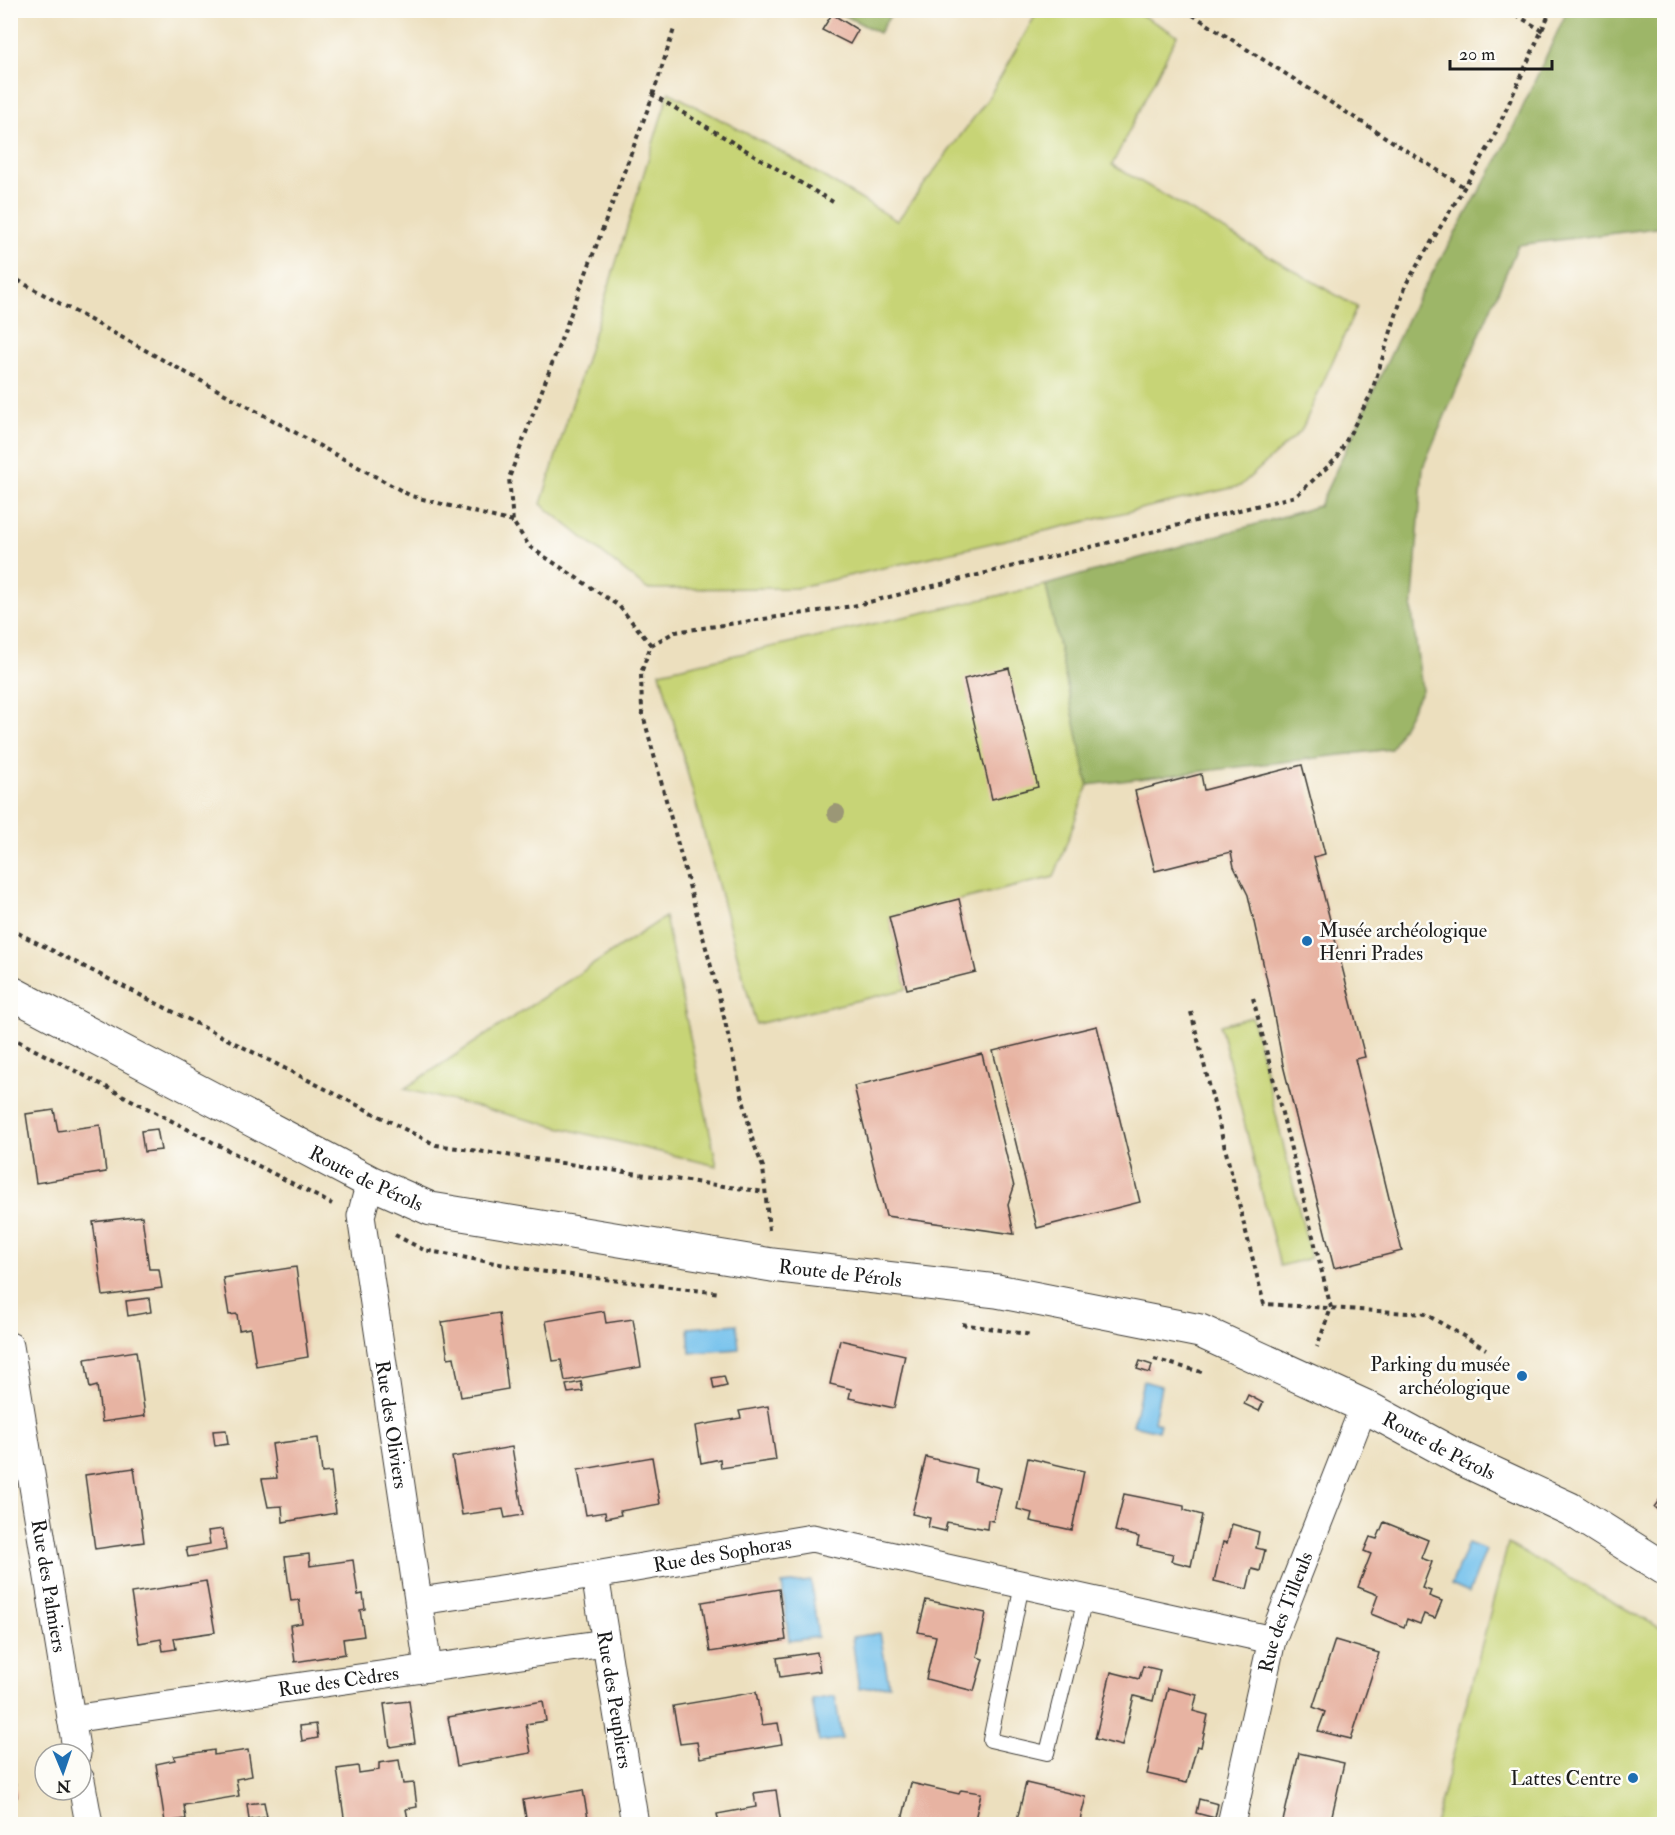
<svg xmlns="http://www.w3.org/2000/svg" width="1675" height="1835" viewBox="0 0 1675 1835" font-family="'IM FELL Double Pica',serif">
  <rect width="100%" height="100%" fill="#fdfcf7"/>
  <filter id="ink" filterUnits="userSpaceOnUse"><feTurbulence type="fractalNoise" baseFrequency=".0167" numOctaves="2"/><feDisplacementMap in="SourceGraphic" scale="12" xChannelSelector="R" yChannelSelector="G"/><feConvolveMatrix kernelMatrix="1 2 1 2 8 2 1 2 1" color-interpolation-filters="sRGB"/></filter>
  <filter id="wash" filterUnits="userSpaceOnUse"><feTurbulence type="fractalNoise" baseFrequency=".008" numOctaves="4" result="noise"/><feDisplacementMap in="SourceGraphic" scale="24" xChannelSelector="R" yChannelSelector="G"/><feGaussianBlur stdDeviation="1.35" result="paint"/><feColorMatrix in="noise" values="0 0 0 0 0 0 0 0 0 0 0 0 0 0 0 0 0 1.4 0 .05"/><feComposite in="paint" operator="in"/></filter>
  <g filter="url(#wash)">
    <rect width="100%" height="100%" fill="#ecdfbe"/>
    <g fill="#c7d476" stroke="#727849" stroke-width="1.5">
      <polygon points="1038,11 1134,11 1177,35 1112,165 1357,307 1301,431 1240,486 796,588 647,589 541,504 669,92 787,155 897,221 987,100"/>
      <polygon points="1046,585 1088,785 1054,877 889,917 907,989 756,1024 660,672"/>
      <polygon points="665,917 717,1166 404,1089"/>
      <polygon points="1252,1017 1311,1258 1280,1266 1220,1025"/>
      <polygon points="1508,1544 1664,1630 1664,1824 1435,1824"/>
    </g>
    <g fill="#9db667" stroke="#5c6942" stroke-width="1.5">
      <polygon points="836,11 893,11 879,33"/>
      <polygon points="1567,11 1664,11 1664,227 1518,245 1423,467 1412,612 1422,690 1391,749 1088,785 1046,585 1319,506 1414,305 1502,152"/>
    </g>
    <g fill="#71c0ec" stroke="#466e84" stroke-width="1.5">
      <polygon points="737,1324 739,1349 690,1353 688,1328"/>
      <polygon points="1143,1381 1161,1386 1154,1421 1160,1424 1158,1431 1133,1425"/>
      <polygon points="1468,1543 1486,1550 1469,1593 1451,1585"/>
      <polygon points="811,1581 818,1637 789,1641 782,1584"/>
      <polygon points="880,1633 889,1685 859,1689 852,1637"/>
      <polygon points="835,1696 842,1739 819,1742 812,1700"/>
    </g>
    <g id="blocks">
      <g fill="#e7b3a2">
        <polygon points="832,14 858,30 850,44 822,30"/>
        <polygon points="1009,668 1038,787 992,799 964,679"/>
        <polygon points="1302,765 1325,854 1314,857 1365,1057 1355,1059 1402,1251 1334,1268 1283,1065 1270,994 1248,895 1234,867 1231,852 1155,871 1135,791 1201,774 1204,790"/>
        <polygon points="959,899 976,972 907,989 889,917"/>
        <polygon points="1097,1026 1140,1202 1037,1228 993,1051"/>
        <polygon points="982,1054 1014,1187 1008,1205 1014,1234 886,1216 854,1086"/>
        <polygon points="54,1110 58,1131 100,1125 106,1172 36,1183 26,1114"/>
        <polygon points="157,1129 161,1150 144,1152 141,1131"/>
        <polygon points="142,1216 149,1269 159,1269 162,1288 103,1296 93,1222"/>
        <polygon points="296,1267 308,1357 256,1366 250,1328 239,1330 237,1314 229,1315 223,1278"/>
        <polygon points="149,1298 151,1312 128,1316 126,1301"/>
        <polygon points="604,1311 606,1323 633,1319 641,1367 565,1381 561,1360 553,1361 546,1321"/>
        <polygon points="499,1313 508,1389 461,1397 454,1357 448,1358 442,1322"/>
        <polygon points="840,1340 905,1355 894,1408 849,1398 851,1389 830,1384"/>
        <polygon points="136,1351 145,1416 102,1422 97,1386 90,1388 85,1359"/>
        <polygon points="1140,1361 1152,1365 1150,1373 1137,1369"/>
        <polygon points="724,1376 727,1386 714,1389 712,1378"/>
        <polygon points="581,1382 583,1391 568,1393 566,1385"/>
        <polygon points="1248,1395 1263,1403 1259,1411 1244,1404"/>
        <polygon points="768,1406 776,1460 721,1468 720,1459 701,1463 695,1426 741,1418 739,1411"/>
        <polygon points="226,1430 228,1444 215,1446 213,1431"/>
        <polygon points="318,1438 322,1473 331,1472 336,1513 283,1522 282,1506 268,1507 262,1479 277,1478 272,1444"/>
        <polygon points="512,1447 523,1515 505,1518 503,1509 462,1515 452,1457"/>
        <polygon points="652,1457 660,1504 620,1511 621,1515 606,1518 605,1512 586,1515 578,1470"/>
        <polygon points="926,1457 976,1469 974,1481 1001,1488 993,1521 988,1520 987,1529 947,1522 945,1531 928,1527 930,1518 912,1514"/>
        <polygon points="1028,1458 1084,1471 1072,1530 1030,1521 1032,1513 1017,1509"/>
        <polygon points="134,1468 144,1542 95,1549 85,1475"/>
        <polygon points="1124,1494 1184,1506 1184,1510 1202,1515 1191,1566 1171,1561 1173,1554 1137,1546 1139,1537 1115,1531"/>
        <polygon points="1663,1495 1664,1496 1664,1515 1654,1507"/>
        <polygon points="1384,1522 1428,1540 1421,1558 1432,1562 1422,1588 1431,1591 1429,1596 1442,1601 1435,1618 1424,1614 1420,1624 1407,1619 1404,1627 1371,1614 1378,1595 1358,1587 1371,1554 1364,1551 1370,1537 1377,1539"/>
        <polygon points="1232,1524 1259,1532 1256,1548 1265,1550 1260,1571 1252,1569 1247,1589 1214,1581 1223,1542 1227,1543"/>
        <polygon points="223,1529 226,1550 188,1557 186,1548 210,1544 208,1531"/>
        <polygon points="309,1554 310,1566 353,1560 358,1595 363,1594 365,1609 360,1610 364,1636 343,1639 345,1654 295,1662 290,1625 302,1623 299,1600 291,1601 285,1557"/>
        <polygon points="206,1581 215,1632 174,1638 176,1649 163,1651 161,1639 139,1643 131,1593"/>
        <polygon points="779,1589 786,1640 710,1652 702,1602"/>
        <polygon points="926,1600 986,1613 977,1657 983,1659 974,1691 926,1679 936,1636 918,1632"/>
        <polygon points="1335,1640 1379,1653 1351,1739 1318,1731 1325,1712 1313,1707"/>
        <polygon points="817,1652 820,1671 780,1677 777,1658"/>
        <polygon points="1143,1666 1160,1670 1153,1701 1134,1696 1122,1746 1095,1739 1111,1672 1139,1679"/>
        <polygon points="1168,1688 1197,1695 1193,1711 1208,1715 1201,1747 1197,1746 1187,1783 1147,1774"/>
        <polygon points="756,1692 762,1725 778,1723 782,1744 700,1758 697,1742 680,1744 673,1706"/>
        <polygon points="409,1701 415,1743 390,1747 384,1704"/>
        <polygon points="543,1701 546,1721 526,1724 531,1753 457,1766 448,1717"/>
        <polygon points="316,1724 318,1738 302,1741 300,1726"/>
        <polygon points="214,1750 214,1755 248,1750 252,1776 236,1779 239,1796 184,1805 186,1819 165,1822 156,1764 175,1760 174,1756"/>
        <polygon points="1299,1753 1344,1763 1330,1824 1297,1824 1283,1821"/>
        <polygon points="399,1760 403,1784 414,1783 417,1807 406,1809 409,1824 345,1824 337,1769 358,1766 359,1773 379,1770 379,1763"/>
        <polygon points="10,1780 15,1780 17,1797 10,1798"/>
        <polygon points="911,1783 959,1794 961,1790 981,1793 974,1824 901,1824"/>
        <polygon points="1026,1783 1086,1797 1079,1824 1016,1824"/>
        <polygon points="583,1790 589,1824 527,1824 523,1800"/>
        <polygon points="776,1790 781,1824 719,1824 717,1814 756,1807 754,1793"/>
        <polygon points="1199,1799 1218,1804 1215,1818 1196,1813"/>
        <polygon points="264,1802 267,1817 249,1820 247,1804"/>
      </g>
    </g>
  </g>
  <g filter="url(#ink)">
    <use href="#blocks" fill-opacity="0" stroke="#3b3934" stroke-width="1.5"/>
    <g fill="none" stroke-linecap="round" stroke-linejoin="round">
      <defs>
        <polyline id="service" points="1022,1585 990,1740 1047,1753 1085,1599"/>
        <g id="minor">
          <path id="s1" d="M370,1182l-9,34 67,451"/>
          <path id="s2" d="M10,1346l67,408"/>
          <path id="s3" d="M595,1575l40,249"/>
          <path id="s4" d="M420,1601l175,-26 217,-37 460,102"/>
          <path id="s5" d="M71,1719l534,-76"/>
          <polyline points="81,1780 89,1824"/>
          <path id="s6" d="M1231,1824l41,-184 92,-234"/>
        </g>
        <g id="tertiary">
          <path id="s7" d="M10,992l360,190 61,27 341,56 225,26 203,40 164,75 96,52 110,51 94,59"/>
        </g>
      </defs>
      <use href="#service" stroke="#3b3934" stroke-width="16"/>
      <use href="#minor" stroke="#3b3934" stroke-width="29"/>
      <use href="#tertiary" stroke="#3b3934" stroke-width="35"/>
      <g stroke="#3b3934" stroke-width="4" stroke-dasharray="4.5 4.5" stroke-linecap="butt">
        <polyline points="1185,10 1464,187"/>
        <polyline points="1508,10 1543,31"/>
        <polyline points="653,95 674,29"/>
        <polyline points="10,276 411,496 513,522"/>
        <polyline points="651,645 619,606 530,547 513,522 509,478 653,95 833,202"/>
        <polyline points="10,929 436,1145 765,1192"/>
        <polyline points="1253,998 1331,1308 1317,1347"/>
        <polyline points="1191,1012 1264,1304 1425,1314 1486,1349"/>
        <polyline points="10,1037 332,1204"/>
        <polyline points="769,1230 763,1167 753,1142 719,996 642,711 641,673 651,645 675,632 853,606 1296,496 1337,458 1371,394 1406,284 1491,143 1551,10"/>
        <polyline points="395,1235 424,1250 538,1271 720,1293"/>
        <polyline points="962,1324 1032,1335"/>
        <polyline points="1154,1359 1205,1373"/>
      </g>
      <use href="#service" stroke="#fff" stroke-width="14"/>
      <use href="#minor" stroke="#fff" stroke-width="27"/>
      <use href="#tertiary" stroke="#fff" stroke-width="33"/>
    </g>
    <circle fill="#9b9776" cx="836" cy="813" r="9"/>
  </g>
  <g fill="#1f6fb2" stroke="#fdfcf7" stroke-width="2">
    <circle cx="1307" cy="941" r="6"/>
    <circle cx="1522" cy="1376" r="6"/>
    <circle cx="1633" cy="1778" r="6"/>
  </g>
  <g text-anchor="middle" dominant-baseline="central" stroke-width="5" stroke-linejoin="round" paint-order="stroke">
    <g font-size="20" fill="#1c1c1c" stroke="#fdfcf7" text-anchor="end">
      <text x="1319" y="930" text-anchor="start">Musée archéologique<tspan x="1319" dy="23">Henri Prades</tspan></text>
      <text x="1510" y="1364">Parking du musée<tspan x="1510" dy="23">archéologique</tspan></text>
      <text x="1621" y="1778">Lattes Centre</text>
    </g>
    <g font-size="20" fill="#1c1c1c" stroke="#fdfcf7">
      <text stroke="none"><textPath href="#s7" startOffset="402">Route de Pérols</textPath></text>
      <text stroke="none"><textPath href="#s7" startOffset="888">Route de Pérols</textPath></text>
      <text stroke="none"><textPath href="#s1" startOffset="246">Rue des Oliviers</textPath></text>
      <text stroke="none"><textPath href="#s7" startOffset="1518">Route de Pérols</textPath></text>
      <text stroke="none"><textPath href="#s4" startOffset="306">Rue des Sophoras</textPath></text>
      <text stroke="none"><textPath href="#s2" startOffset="243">Rue des Palmiers</textPath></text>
      <text stroke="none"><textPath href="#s6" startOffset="219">Rue des Tilleuls</textPath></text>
      <text stroke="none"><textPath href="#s5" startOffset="270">Rue des Cèdres</textPath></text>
      <text stroke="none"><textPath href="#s3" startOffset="126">Rue des Peupliers</textPath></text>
    </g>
  </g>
  <rect width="1675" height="1835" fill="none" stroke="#fdfcf7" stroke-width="36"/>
  <g transform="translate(63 1772) rotate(178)"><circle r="28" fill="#fdfcf7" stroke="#a3a29f" stroke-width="1.5"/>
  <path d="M0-4.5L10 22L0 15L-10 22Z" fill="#1f6fb2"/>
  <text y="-9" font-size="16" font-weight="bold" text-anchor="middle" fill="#1c1c1c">N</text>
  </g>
  <path d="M1450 60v9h102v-9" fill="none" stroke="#1c1c1c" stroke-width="3"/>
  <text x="1459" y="60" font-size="18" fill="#1c1c1c" stroke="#fdfcf7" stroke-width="4.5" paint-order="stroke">20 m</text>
</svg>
